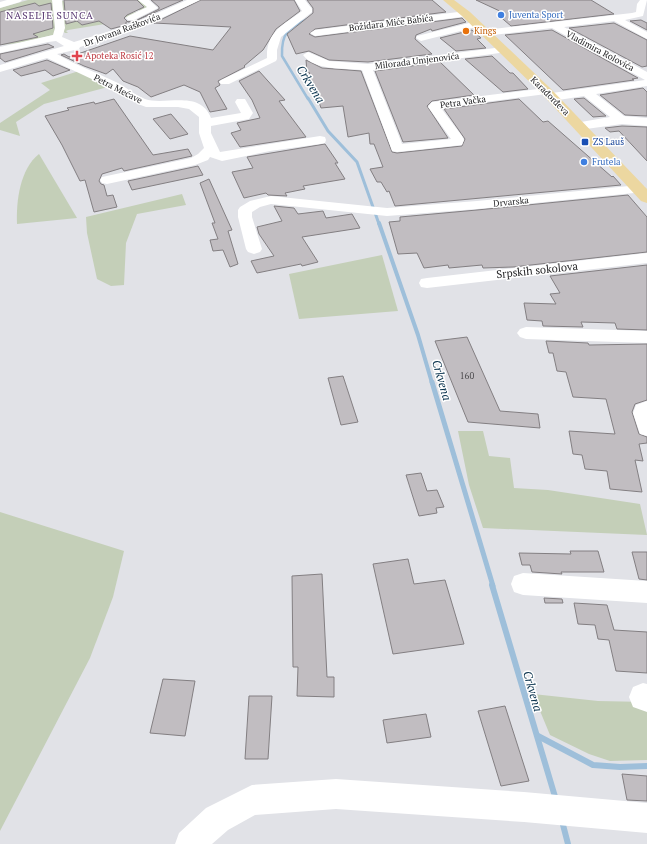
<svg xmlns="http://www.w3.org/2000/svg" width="647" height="844" viewBox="0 0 647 844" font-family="'PT Serif',serif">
  <rect width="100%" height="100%" fill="#e1e2e7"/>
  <g fill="#c4cfb8">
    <polygon points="28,0 56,0 57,34 20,43 0,45 41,7 35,3 11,18 0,11 0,8"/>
    <path d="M60,0c10,2 11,10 14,19l9,6 57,-14 -3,-3 7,-1 -14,-7h9l11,8 -39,15 -43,7 -2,1 2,2h-3l-1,-1z"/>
    <polygon points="79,71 108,87 44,104 16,122 20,136 0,130 0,123 50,90 41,83"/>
    <path d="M39,154l38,64 -60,6c-1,-23 3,-55 22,-70z"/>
    <polygon points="182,194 186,205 137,214 126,243 124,285 111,286 97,279 87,233 86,217"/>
    <polygon points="382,255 398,311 299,319 289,274"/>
    <polygon points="458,431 483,431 489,456 510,458 514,488 548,490 640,504 647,535 483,528 469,485"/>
    <polygon points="0,512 124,551 113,597 90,658 0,831"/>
    <polygon points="533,694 598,701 647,702 647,760 610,761 589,754 550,735"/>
  </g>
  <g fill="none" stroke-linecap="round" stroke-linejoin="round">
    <path stroke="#9ebfda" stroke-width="2.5" d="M308,99l-26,-43c-1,-24 7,-28 27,-38"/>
    <polyline stroke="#9ebfda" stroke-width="3" points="308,98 328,131 357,162 379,224"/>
    <polyline stroke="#9ebfda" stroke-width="4" points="379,223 418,335 432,383"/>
    <polyline stroke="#9ebfda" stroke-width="5" points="432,382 493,586"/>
    <g stroke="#9ebfda" stroke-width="6">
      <polyline points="492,585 556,800"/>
      <polyline points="538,736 593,765 620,767 647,766"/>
      <polyline points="562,821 568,844"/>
    </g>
  </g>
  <g fill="#c1bdc1" stroke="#837f82">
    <polygon points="64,0 137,0 144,7 127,15 124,18 128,22 135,21 126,22 126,25 111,29 99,21 82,25 77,21 66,24"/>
    <polygon points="151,0 183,0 135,21 159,9 159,7"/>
    <polygon points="201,0 294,0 300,11 276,29 263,50 244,66 245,67 218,81 220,85 215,88 227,109 210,112 200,92 184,85 151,97 138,87 123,81 113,69 106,74 84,66 61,55 64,54 69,57 130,36 213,50 231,27 154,23"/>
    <polygon points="307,0 432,0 446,12 315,29 309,34 315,37 462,18 466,22 432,31 431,29 416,35 415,39 432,54 368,62 329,60 309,51 296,54 287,34 313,13 313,8"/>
    <polygon points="476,0 591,0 614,14 511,26 497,14 504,13"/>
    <polygon points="35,3 39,6 51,3 53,28 33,34 38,37 0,45 0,12"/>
    <polygon points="641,20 647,23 647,30 630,21"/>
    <polygon points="614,23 647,40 647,66 642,67 569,28"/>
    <polygon points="472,30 481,38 477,39 486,48 456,51 440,38"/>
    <polygon points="552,30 638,78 632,79 634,80 563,90 505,35"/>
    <polygon points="48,44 54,47 5,62 0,58 0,54"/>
    <polygon points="492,56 510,73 513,73 528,89 503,92 465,59"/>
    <polygon points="47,60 70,70 53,76 45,70 21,76 13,70"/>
    <polygon points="306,60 322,68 361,71 392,152 397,153 462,146 465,139 444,109 519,99 543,122 548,121 612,177 613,176 621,185 395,206 389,191 387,192 381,182 377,182 370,169 383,167 374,144 370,144 369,133 348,137 343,106 321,108 309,72 307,72"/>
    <polygon points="440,62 474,95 432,101 427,106 448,138 403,142 375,71"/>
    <polygon points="259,71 285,100 279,101 306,137 240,147 231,133 241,130 237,123 260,118 252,100 239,81"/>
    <polygon points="643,88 647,92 647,116 625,115 600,95"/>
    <polygon points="584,98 606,116 593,117 574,99"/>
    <polygon points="114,99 153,155 188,149 192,156 124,171 122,168 102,174 99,181 101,184 104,185 107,196 113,195 117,207 94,212 85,180 80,181 62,145 45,116 69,110 67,108 94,102 95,104"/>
    <polygon points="171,114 188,134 170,139 153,119"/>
    <polygon points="622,126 647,127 647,161 619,131 610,132 605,128"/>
    <polygon points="325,144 338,163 335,163 345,179 303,186 305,189 285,193 287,196 268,195 266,193 244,198 232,172 253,168 247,157"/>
    <polygon points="198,166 203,175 132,190 128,181"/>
    <polygon points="209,179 232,230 228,231 238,264 230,267 223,250 213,251 210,240 218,239 212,223 215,223 200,183"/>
    <polygon points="628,195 647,217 647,252 513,267 483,268 482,265 449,268 448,265 424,268 417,253 398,254 389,222 400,221 400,217 477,210"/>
    <polygon points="274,206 294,208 298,214 323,211 326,218 352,214 360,228 302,237 318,262 302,266 301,264 257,273 251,261 274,256 259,234 257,227 282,221"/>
    <polygon points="647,265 647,330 617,329 615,323 581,322 583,327 543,326 542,321 527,320 524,303 556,304 550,294 560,293 550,276"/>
    <polygon points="467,337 500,411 538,414 540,428 468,422 435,341"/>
    <polygon points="546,341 588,343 589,345 647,344 647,400 635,404 632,412 639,434 647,437 647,443 639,444 643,461 635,460 642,492 610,489 607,471 585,469 582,455 573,454 569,431 615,434 606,399 573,397 566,372 557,371 553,353 549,353"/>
    <polygon points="343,376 358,422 341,425 328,378"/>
    <polygon points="421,473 427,491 437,490 444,507 436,508 437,513 419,516 406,475"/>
    <polygon points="570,551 598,551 604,572 561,572 562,574 532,572 530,565 522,565 519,553 571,554"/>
    <polygon points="632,552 647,552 647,580 639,579"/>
    <polygon points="408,559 414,584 445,580 464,644 393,654 373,564"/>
    <polygon points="322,574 327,677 334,677 334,697 297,696 298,667 293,667 292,576"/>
    <polygon points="544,598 562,599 563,603 545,603"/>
    <polygon points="574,603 607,605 614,630 647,632 647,673 616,671 609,640 598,639 595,625 578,624"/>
    <polygon points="163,679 195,681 185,736 150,733"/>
    <polygon points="249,696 272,696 268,759 245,759"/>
    <polygon points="505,706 529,781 501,786 478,711"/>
    <polygon points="426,714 431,737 387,743 383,720"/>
    <polygon points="622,774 647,776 647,801 627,800"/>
  </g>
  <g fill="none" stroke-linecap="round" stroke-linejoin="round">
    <g fill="#fff" fill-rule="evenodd">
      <polygon points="7,0 22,0 20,2 0,8 0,2"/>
      <path d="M52,0h10l3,28 -3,9 12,5 56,-17 57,-25h13l-62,29 -58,18 -1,2 -22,5c20,12 41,19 61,29 9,5 17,12 27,16 20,7 55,-10 66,19l30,-5 -6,-11 2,-3h8l8,14 -4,6 -38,7v7l9,19 100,-16 5,1 1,3 -1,3 -5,1 -50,7 -48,10 -12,-4 -2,3 -13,5 -88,19 -5,-1 -2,-3 2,-3 89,-19 7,-4 6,-6 -5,-15v-16l-10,-8 -11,-2h-32l-8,-3 -23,-14 -68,-32 -47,14v-7l64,-19 -8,-5 -8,1 -48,11v-6l53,-12 2,-7z"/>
      <polygon points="138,0 149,0 158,8 134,20 128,20 126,18 128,16 147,7"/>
      <path d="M295,0h10l7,9v3l-31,25 -4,13v9l-1,2 -47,23h-8l-2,-2 2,-2 46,-22c-1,-27 17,-33 35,-47z"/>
      <polygon points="640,0 647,0 643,16 625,20 647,32 647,39 614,21 564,27 647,72 647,86 596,94 624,116 647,118 647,126 622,124 579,130 575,129 573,126 575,123 610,117 584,96 552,101 548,99 546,97 548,95 552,93 645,80 552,28 485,36 480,33 485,30 632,13 636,12 637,4"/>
      <polygon points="466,11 469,12 471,14 469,16 315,36 310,33 315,30"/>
      <polygon points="477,21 480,22 482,24 480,26 421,41 416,38 417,36"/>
      <path d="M503,47l4,1 1,2 -1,2 -134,18 29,74 49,-5 -23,-32 4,-5 114,-14 4,1 2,2 -2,2 -4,1 -105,14 21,28 2,4 -2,5 -65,7 -5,-1 -1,-3 -29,-78c-18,-2 -47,1 -59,-15l5,-3 21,9 39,3z"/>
      <polygon points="639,185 644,186 646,189 644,192 477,209 387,216 271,204 260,207 252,212 252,217 262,249 260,252 254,254 248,252 246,249 238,217 238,210 240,207 250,201 271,196 387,208 477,201"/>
      <polygon points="647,253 647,263 427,288 421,287 419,283 421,279 427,278"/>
      <polygon points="526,327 647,331 647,343 526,339 520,337 517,333 520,329"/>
      <polygon points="647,401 647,436 640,434 633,413 636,405"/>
      <polygon points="523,573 647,581 647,603 523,595 514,592 511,584 514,576"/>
      <polygon points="643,683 647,684 647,712 633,707 629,697 633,687"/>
      <polygon points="336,779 524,792 647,803 647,833 524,822 336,809 255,815 228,830 212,844 175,844 179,833 206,808 252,785"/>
    </g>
    <polygon fill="#ecd7a0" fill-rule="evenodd" points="443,0 454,0 470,12 550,88 647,189 647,203 641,201 542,94 462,16"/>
  </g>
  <g fill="#3f7fe0" stroke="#fff" stroke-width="1.5">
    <circle cx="501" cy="15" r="4"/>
    <circle cx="584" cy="162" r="4"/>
  </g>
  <circle fill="#e8710a" stroke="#fff" stroke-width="1.5" cx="466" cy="31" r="4"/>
  <path fill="#e0444e" stroke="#fff" stroke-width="1.5" d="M75 50h4v4h4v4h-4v4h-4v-4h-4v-4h4z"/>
  <rect fill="#1a4fb4" stroke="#fff" stroke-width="1.5" x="581" y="138" width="8" height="8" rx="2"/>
  <g text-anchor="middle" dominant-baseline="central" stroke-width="3" stroke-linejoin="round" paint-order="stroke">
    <g font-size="9" fill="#366cbe" stroke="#fff" text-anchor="start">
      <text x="509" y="15">Juventa Sport</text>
      <text x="592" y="162">Frutela</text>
    </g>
    <g font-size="9" fill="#252527" stroke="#fff">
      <text transform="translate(391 23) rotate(-7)">Božidara Miće Babića</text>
      <text transform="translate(122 30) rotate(-20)">Dr Jovana Raškovića</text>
      <text transform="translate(600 51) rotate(28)">Vladimira Rolovića</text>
      <text transform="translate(417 61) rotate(-7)">Milorada Umjenovića</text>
      <text transform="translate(118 89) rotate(27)">Petra Mećave</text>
      <text transform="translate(550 96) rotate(45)">Karađorđeva</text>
      <text transform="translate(463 102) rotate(-8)">Petra Vačka</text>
      <text transform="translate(511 202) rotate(-6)">Drvarska</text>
    </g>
    <g font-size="9" fill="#c56008" stroke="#fff" text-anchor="start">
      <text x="474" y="31">Kings</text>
    </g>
    <g font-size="9" fill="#be3a42" stroke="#fff" text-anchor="start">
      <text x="85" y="56">Apoteka Rosić 12</text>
    </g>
    <g font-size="9" fill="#164399" stroke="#fff" text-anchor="start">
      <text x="593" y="142">ZS Lauš</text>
    </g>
    <g font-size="9" fill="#4c4b4e">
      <text x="467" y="376">160</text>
    </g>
    <g font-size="10" letter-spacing="1" fill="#55356f" stroke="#fff">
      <text x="50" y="15">NASELJE SUNCA</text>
    </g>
    <g font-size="11" fill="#252527" stroke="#fff">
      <text transform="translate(537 270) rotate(-6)">Srpskih sokolova</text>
    </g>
    <g font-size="12" font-style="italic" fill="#08314c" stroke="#fff">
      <text transform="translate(311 84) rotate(58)">Crkvena</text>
      <text transform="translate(442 380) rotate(74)">Crkvena</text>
      <text transform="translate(533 691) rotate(74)">Crkvena</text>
    </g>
  </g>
</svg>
